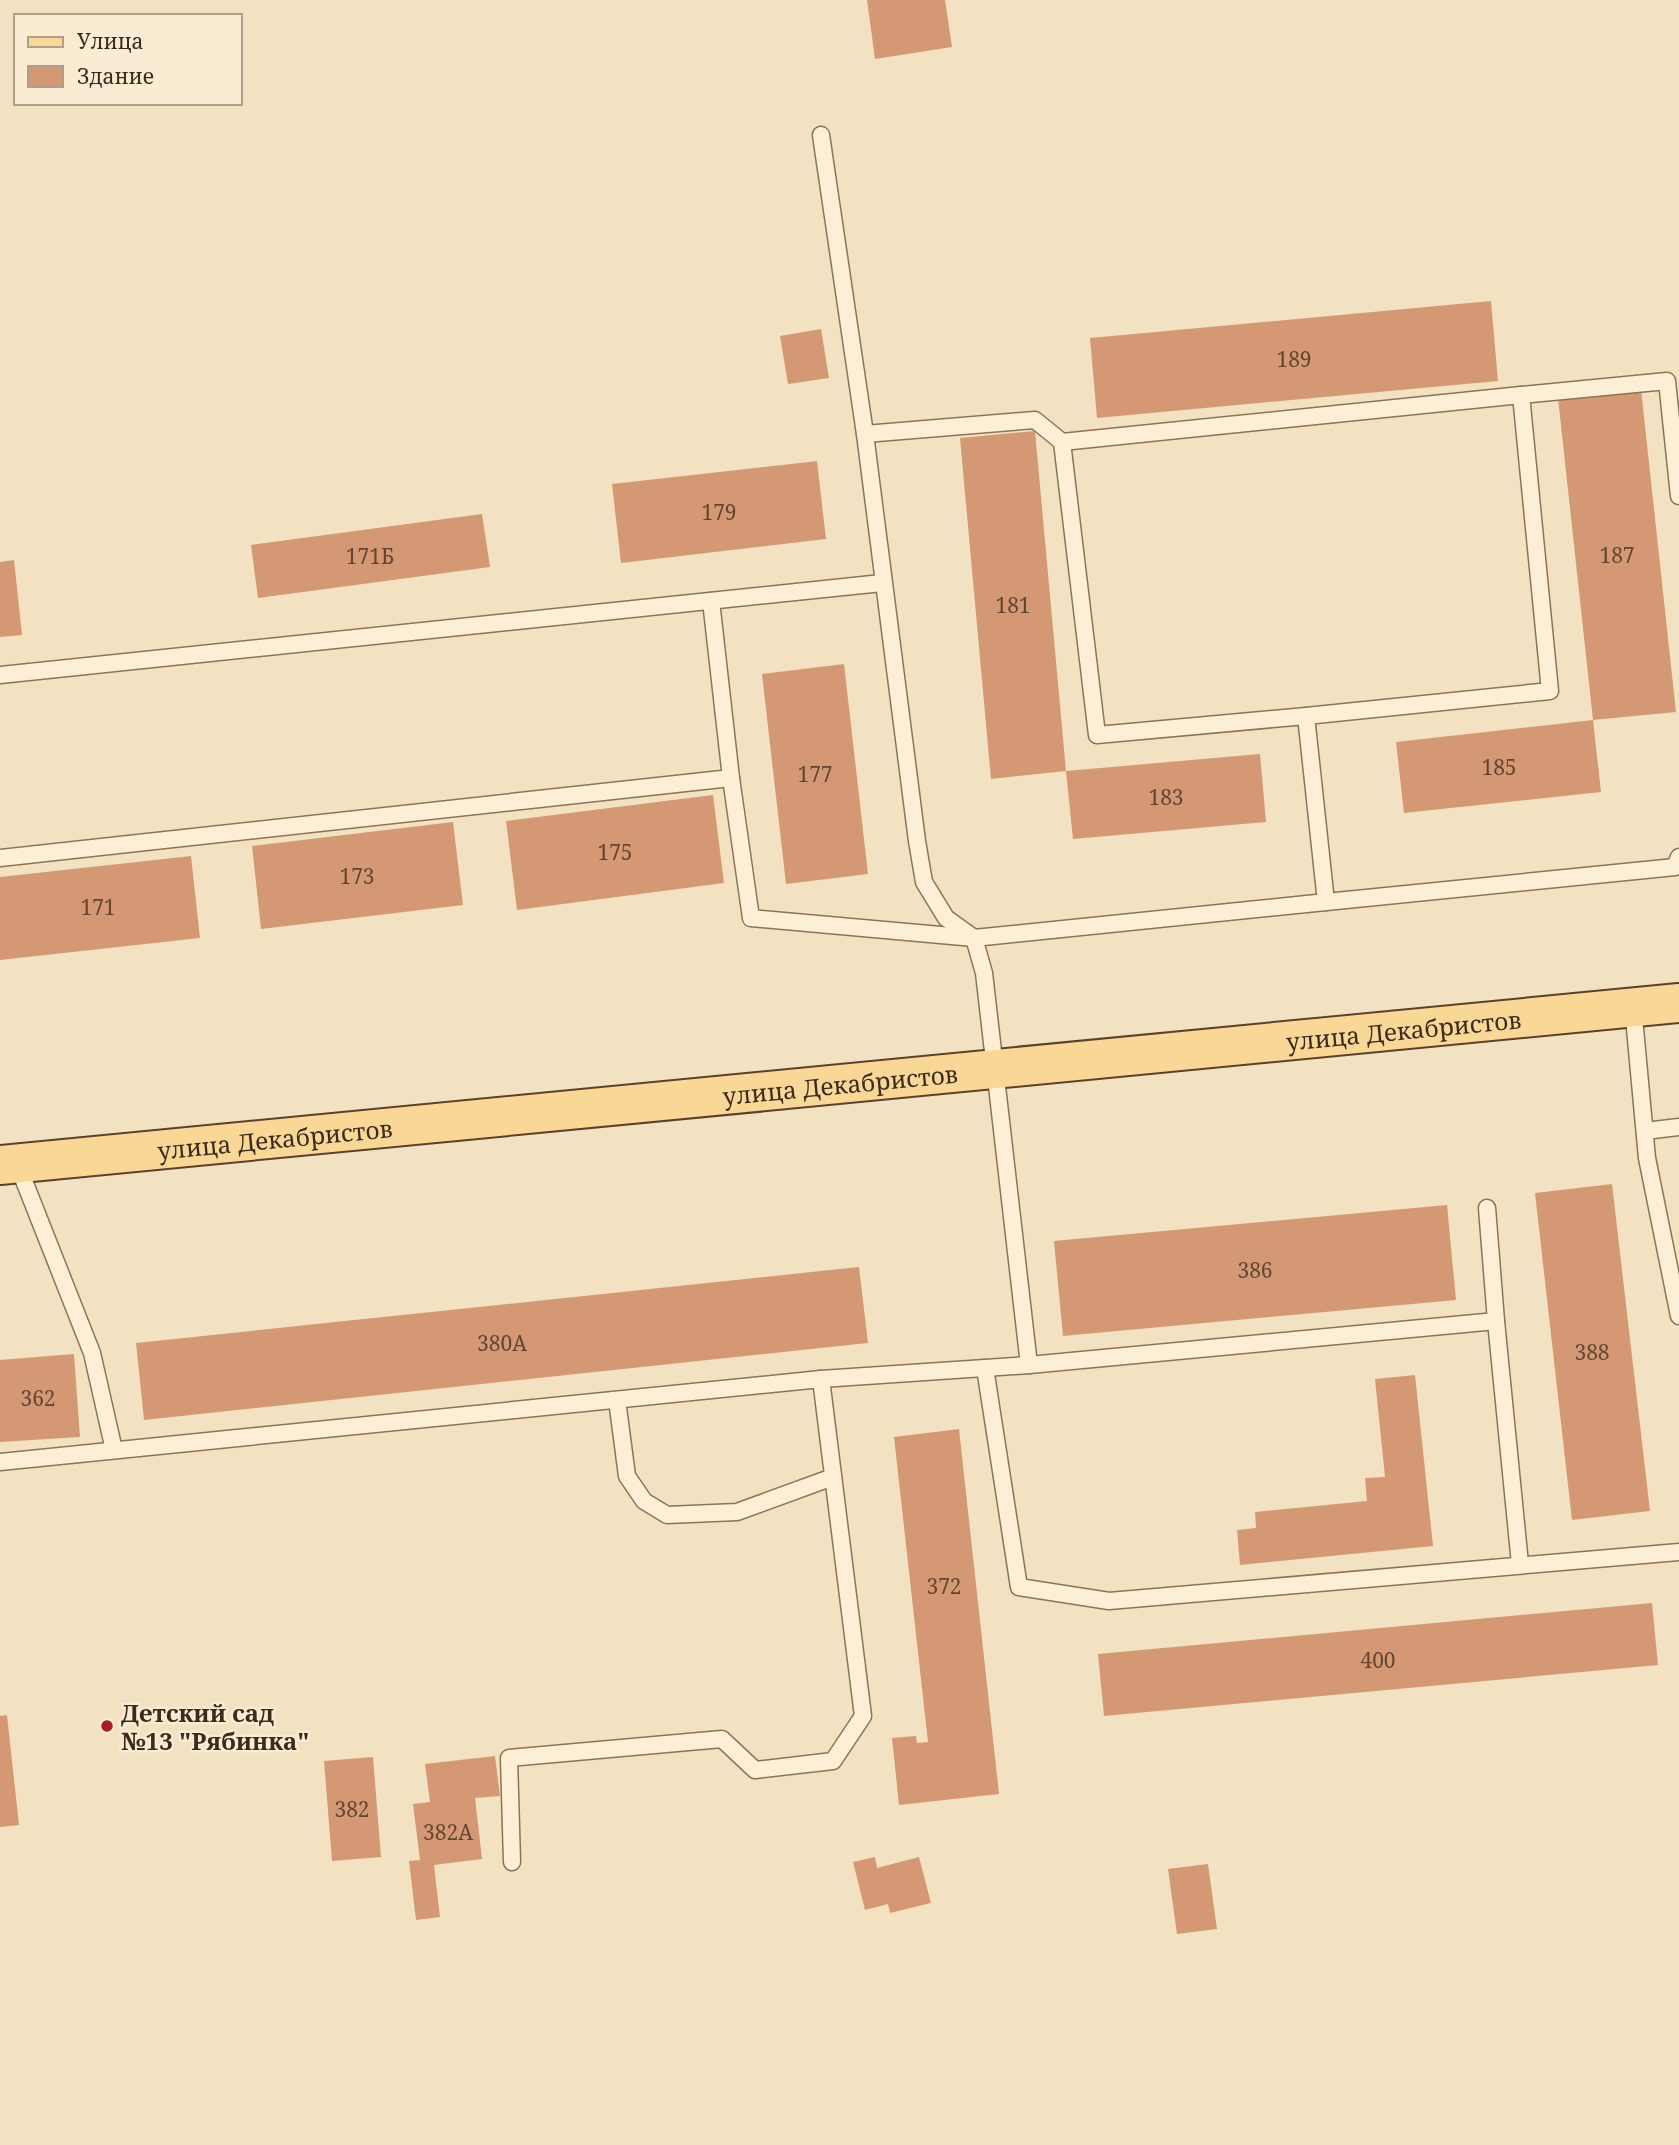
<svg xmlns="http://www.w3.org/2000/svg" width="1679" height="2145" viewBox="0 0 1679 2145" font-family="'Noto Serif',serif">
  <rect width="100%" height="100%" fill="#f2e2c2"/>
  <g fill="#d49974">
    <polygon points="867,0 945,0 952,47 875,59"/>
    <polygon points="1491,301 1498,381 1097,418 1090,338"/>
    <polygon points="821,329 829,378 788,384 780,336"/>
    <polygon points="1641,389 1676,712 1593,720 1558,398"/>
    <polygon points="1035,431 1066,771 991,779 960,438"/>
    <polygon points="817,461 826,539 621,563 612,484"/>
    <polygon points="482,514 490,567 258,598 251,545"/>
    <polygon points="14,560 22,635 0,637 0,562"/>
    <polygon points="844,664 868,874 786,884 762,674"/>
    <polygon points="1593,720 1601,792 1404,813 1396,742"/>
    <polygon points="1260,754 1266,822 1073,839 1066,771"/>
    <polygon points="713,795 724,883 517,910 506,821"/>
    <polygon points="453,822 463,905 261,929 252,846"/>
    <polygon points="191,856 200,938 0,960 0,877"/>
    <polygon points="1612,1184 1650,1511 1572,1520 1535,1193"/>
    <polygon points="1447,1205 1456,1300 1063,1336 1054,1241"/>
    <polygon points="859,1267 868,1343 144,1420 136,1343"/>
    <polygon points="74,1354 80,1437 0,1442 0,1360"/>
    <polygon points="1415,1375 1433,1546 1240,1565 1237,1530 1256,1528 1255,1512 1367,1501 1365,1478 1385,1477 1375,1379"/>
    <polygon points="959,1429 999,1794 899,1805 892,1738 916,1736 917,1743 928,1742 894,1437"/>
    <polygon points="1652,1603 1658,1665 1104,1716 1098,1654"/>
    <polygon points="7,1715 19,1825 0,1827 0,1716"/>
    <polygon points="495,1756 500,1796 475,1798 482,1859 434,1865 440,1917 416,1920 409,1861 420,1860 413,1804 430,1802 425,1764"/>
    <polygon points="373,1757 381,1857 332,1861 324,1761"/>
    <polygon points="875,1857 877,1868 919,1857 931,1903 890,1913 888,1904 865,1910 853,1862"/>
    <polygon points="1208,1864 1217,1929 1177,1934 1168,1869"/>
  </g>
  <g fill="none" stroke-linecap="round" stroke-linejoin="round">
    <defs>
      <g id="lane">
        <polyline points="821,135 865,434 917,841 924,882 946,918 974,938 984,973 1029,1365 1496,1321 1520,1564"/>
        <polyline points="1062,442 1521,395"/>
        <polyline points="0,675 882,583"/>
        <polyline points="1306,716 1550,691 1521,395 1667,381 1679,496"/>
        <polyline points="731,778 751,918 974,938 1326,902 1306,716 1097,735 1062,442 1035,420 865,434"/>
        <polyline points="0,858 731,778 711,601"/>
        <polyline points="1326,902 1675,867 1679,857"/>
        <polyline points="1633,1007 1647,1158 1679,1316"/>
        <polyline points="1645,1131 1679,1127"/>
        <polyline points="17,1163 92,1353 114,1450"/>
        <polyline points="1487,1208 1496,1321"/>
        <polyline points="985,1368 1019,1587 1109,1601 1679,1552"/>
        <polyline points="821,1379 1029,1365"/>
        <polyline points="617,1400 627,1476 644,1501 667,1515 737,1512 833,1477"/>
        <polyline points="0,1462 821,1379 863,1716 833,1761 755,1770 722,1739 509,1758 512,1862"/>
      </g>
      <g id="primary">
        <path id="s1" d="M0,1165l1679,-162"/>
      </g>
    </defs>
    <use href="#lane" stroke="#8e7357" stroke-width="19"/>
    <use href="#primary" stroke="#5c402b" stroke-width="42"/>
    <use href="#lane" stroke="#fcefd6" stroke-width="16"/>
    <use href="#primary" stroke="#f9d796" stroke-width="38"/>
  </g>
  <circle fill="#a42025" stroke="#f9ecd2" stroke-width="2.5" cx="107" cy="1726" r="7"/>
  <g text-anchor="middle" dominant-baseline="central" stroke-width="5" stroke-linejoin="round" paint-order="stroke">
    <g font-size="21" fill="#624632">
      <text x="1294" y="359">189</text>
      <text x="719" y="512">179</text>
      <text x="1617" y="555">187</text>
      <text x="370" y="556">171Б</text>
      <text x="1013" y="605">181</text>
      <text x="1499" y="767">185</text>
      <text x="815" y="774">177</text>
      <text x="1166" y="797">183</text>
      <text x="615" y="852">175</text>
      <text x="357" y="876">173</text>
      <text x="98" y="907">171</text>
      <text x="1255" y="1270">386</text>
      <text x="502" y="1343">380А</text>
      <text x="1592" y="1352">388</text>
      <text x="38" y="1398">362</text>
      <text x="944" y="1586">372</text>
      <text x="1378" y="1660">400</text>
      <text x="352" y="1809">382</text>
      <text x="448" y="1832">382А</text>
    </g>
    <g font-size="24" fill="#3c2b1c" stroke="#f9ecd2">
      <text stroke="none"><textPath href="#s1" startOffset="1410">улица Декабристов</textPath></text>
      <text stroke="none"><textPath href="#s1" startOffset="844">улица Декабристов</textPath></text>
      <text stroke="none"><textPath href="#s1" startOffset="276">улица Декабристов</textPath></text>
    </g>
    <g font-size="24" font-weight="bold" fill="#3c2b1c" stroke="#f9ecd2" text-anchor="start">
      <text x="121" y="1712">Детский сад<tspan x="121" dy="28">№13 "Рябинка"</tspan></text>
    </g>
  </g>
  <rect x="14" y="14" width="228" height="91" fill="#f9ecd2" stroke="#ad9f89" stroke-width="2"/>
  <rect x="28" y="37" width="35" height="10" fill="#f9d796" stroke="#ad9f89" stroke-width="2"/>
  <text x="77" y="49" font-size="21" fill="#3c2b1c">Улица</text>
  <rect x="28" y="66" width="35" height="21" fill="#d49974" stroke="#ad9f89" stroke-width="2"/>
  <text x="77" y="84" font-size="21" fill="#3c2b1c">Здание</text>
</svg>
